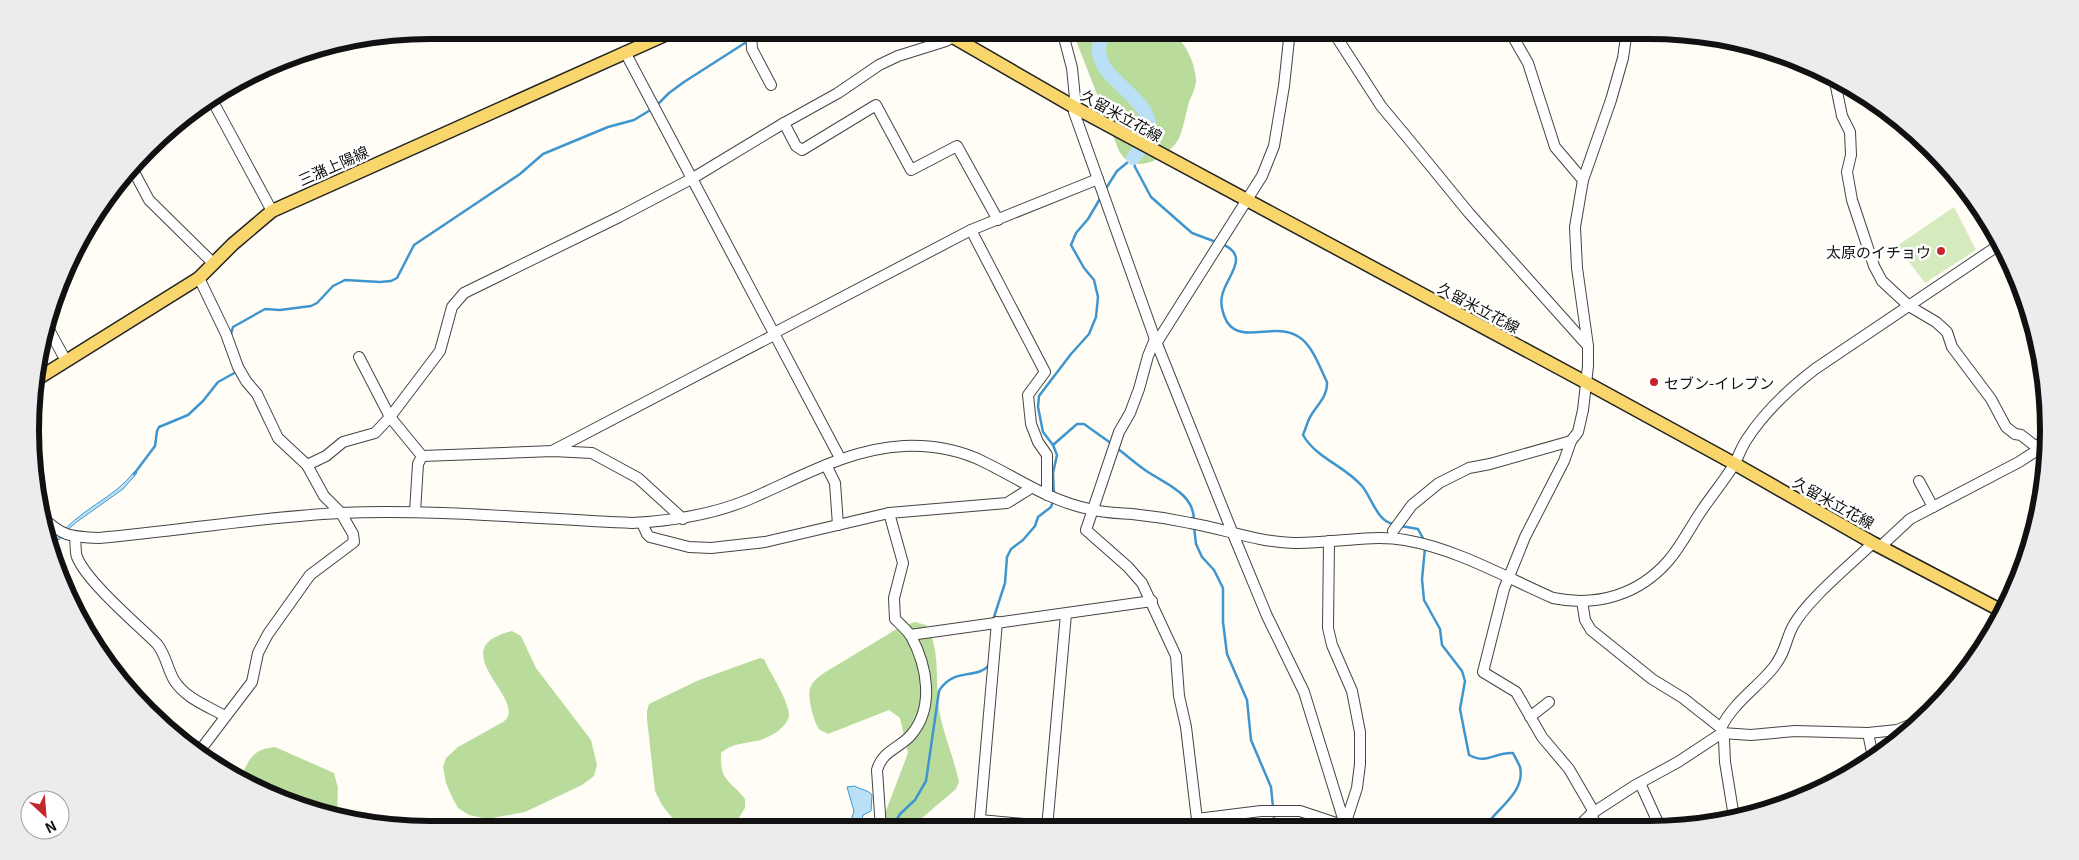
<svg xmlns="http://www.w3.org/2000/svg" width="2079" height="860" viewBox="0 0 2079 860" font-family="Georgia,'Noto Sans JP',serif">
  <rect width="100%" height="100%" fill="#fffdf5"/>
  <polygon fill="#d5ebbd" points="1954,207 1976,250 1925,283 1897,246"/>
  <g fill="#b9dc9c">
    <path d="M1072,30h97c15,10 26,31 27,50 0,7 -4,15 -7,22 -3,11 -5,23 -9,34 -7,16 -32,34 -50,26 -5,-2 -8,-7 -11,-11z"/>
    <path d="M915,622l11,3c16,24 8,62 14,90 5,23 14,44 19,67l-3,7 -47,40h-30l29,-76 -8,-35 -11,-8 -61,24c-2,-1 -6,-3 -8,-4 -6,-6 -13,-34 -10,-42 3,-7 8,-11 14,-15l76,-46z"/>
    <path d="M512,631l9,5 15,32 55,72 6,25 -3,11 -12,9 -57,27 -38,7 -18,-4 -11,-7 -5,-9 -7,-16 -3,-16 3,-9 12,-11 45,-25c2,-2 4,-3 5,-6 9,-23 -63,-69 4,-85z"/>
    <path d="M760,658l4,1c6,14 25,42 25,56 -1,12 -19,22 -28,25 -16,4 -27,2 -40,13 -1,30 9,26 24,46v9l-13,21h-51l-19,-24 -7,-14 -8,-72v-8l2,-7 50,-24z"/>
    <path d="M275,747l59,26 4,15 -1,27 -35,-6 -61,-33c10,-19 11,-26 34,-29z"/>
  </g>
  <g fill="#b9e0f7" stroke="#3f96cf">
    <path d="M135,471l2,2 -14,16 -45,32 -13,11 -5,7 -12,4 -1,-3 10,-1c20,-29 57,-40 78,-68z"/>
    <polygon points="854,786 869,792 872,795 871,811 863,815 861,824 857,829 838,829 851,821 854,811 847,787"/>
  </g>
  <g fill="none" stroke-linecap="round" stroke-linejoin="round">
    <g stroke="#3f96cf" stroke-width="2.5">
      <polyline points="754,37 769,30"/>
      <polyline points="656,106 669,93 684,82 748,41"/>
      <polyline points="1133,158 1135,167 1151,197 1192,233 1216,242"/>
      <polyline points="1105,190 1117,171 1133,158"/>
      <path d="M1222,244c30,12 3,34 0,52 -2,8 1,19 5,26 15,23 49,-1 72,15 14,9 21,31 28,45 1,16 -12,24 -18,37 -2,5 -4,11 -6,16 13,23 42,31 59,51 10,12 15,35 31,38"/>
      <polyline points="231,334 233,327 265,309 280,310 311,306 317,303 333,286 345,280 380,282 391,281 397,278 414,245 520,174 543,154 608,127 634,120 652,109"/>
      <polyline points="1053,445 1077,424 1084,424 1112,444"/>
      <path d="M1117,448c9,7 18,15 28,22 20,14 50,23 49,52"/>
      <polyline points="134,474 155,446 157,431 159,427 188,415 203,401 218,382 238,371"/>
      <polyline points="1054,495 1053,473 1057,455 1053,445 1043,432 1038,407 1039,396 1071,354 1089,334 1096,317 1098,297 1094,280 1084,268 1071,245 1076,233 1088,219 1101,197"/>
      <polyline points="1401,526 1418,529 1425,542"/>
      <polyline points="1194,527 1196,544 1202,557 1214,570 1223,588 1223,622 1227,654 1247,700 1251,740 1271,787 1273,807"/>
      <path d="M1425,548l-3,31 2,21 16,29 2,16 20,26 3,10 -5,28 9,46c19,10 25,-3 44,-2 2,4 5,9 7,14 6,25 -24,42 -35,60"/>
      <polyline points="993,620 1005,583 1007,557 1011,549 1023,540 1035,526 1038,517 1051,507 1053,501"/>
      <polyline points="1274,813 1274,828"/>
      <path d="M894,829v-5l6,-10 15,-14 11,-19 13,-90c14,-24 38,-11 50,-26"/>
    </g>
    <path stroke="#b9e0f7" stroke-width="14" d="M1104,30c-2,6 -5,13 -5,19 -2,32 58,49 50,87 -2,7 -11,16 -16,22"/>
    <defs>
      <g id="minor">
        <polyline points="751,30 752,49 771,85"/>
        <polyline points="1062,30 1072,68 1076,108 1074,112 1155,339 1233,534 1267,616 1304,692 1346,828"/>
        <polyline points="1332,30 1381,106 1406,136 1469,213 1587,345"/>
        <polyline points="1509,30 1528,63 1555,147 1583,180"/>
        <polyline points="625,52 840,458"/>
        <polyline points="1834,77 1842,116 1850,132 1851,155 1847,172 1852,200 1874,266 1882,281 1909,306 1936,322 1947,332 1952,347 1991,399 2006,427 2015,434 2021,435 2039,449 2046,463"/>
        <polyline points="211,98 272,211"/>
        <polyline points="784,123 796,146 802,150 876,105 911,170 957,146 998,220"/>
        <polyline points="133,170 149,200 214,264"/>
        <polyline points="971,230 1045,372 1028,395 1031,424 1038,442 1047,455 1047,495"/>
        <polyline points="46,324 66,361"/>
        <polyline points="774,333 971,230 1098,179"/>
        <polyline points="1155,339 1148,356 1139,389 1130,413 1119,432 1086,530 1128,567 1142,583 1176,656 1179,696 1186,727 1198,828"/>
        <polyline points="1157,342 1262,176 1274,146 1284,86 1290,30"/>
        <polyline points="359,357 390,417 422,456 553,451 592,453 638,478 683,519"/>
        <polyline points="2037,448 2047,434"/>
        <polyline points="554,450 774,335"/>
        <polyline points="307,465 326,456 343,442 375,433 390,417 440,351 452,307 464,293 619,217 693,178 784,123 838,93 879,65 898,56 946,41 953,37"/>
        <polyline points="826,465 835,483 838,525"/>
        <polyline points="1919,481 1933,507"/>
        <polyline points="415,512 418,464 422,456"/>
        <path d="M40,515c22,21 29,22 59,23 80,-7 160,-21 241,-25 97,-4 195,6 292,10 39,-2 78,-8 113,-22 53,-22 101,-52 159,-55 27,-1 56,4 80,16 35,17 66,39 105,47 14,4 29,4 43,5 20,2 39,5 58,9 35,6 67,19 104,20 36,1 75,-9 111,-3 52,9 100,37 148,58 44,9 86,-3 116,-38 12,-14 21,-32 31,-47 11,-17 25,-33 35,-50 4,-8 7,-17 12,-24 18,-28 42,-50 68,-70l187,-126"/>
        <polyline points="642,523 647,534 650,537 689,547 711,548 765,542 889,513 1007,503 1031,488"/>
        <polyline points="1393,531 1412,505 1439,483 1469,468 1490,464 1571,441"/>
        <path d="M75,538c1,6 0,14 2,19 10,25 60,67 80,87 9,11 10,24 17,36 11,18 33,26 51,36"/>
        <polyline points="1329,541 1328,628 1332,645 1352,691 1360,732 1360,764 1357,788 1345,825"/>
        <polyline points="1880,547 1910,519 2019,462 2039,449"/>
        <polyline points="1582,601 1585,620 1591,630 1652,679 1683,698 1721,728 1724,740 1725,762 1734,817"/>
        <polyline points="910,635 1152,601"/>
        <polyline points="1530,717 1549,702"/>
        <path d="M1721,728c12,-25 35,-39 52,-60 13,-16 12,-27 20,-42 14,-26 57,-61 80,-83"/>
        <polyline points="1868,733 1873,757"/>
        <polyline points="198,753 252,682 258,653 268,634 310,575 354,542 353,534 341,513 324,496 307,465 278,438 257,394 246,381 238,367 226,334 199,278"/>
        <polyline points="1640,783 1660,827"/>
        <polyline points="1594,812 1569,769 1542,737 1516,692 1483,672 1504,589 1525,537 1564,461 1571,441 1578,432 1583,410 1588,366 1588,346 1577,268 1575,227 1583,180 1611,100 1623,58 1627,30"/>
        <polyline points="1591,814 1597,827"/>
        <polyline points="1197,819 1261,811 1300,811 1345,826 1440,827"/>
        <polyline points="980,820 1068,828"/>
        <polyline points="1578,827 1591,814 1634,786 1678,762 1722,733 1751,735 1795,731 1868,733 1897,730 1922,720"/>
        <polyline points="1047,828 1066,614"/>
        <path d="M881,829l-4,-59c5,-19 23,-22 34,-35 24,-28 16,-69 0,-99 -4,-6 -11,-12 -16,-17l-1,-21 9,-35 -14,-50"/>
        <polyline points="979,829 997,622"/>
      </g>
      <g id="major">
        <polyline points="941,30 1076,108 1587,383 1735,464 1873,543 2002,611"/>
        <polyline points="34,381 199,278 233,244 272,211 676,30"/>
      </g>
    </defs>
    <use href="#minor" stroke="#444" stroke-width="12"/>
    <use href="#major" stroke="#222" stroke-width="15"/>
    <use href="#minor" stroke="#fff" stroke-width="10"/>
    <use href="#major" stroke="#f9d66b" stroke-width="12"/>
  </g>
  <g fill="#c4262e" stroke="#fff" stroke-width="2">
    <circle cx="1941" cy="251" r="5"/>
    <circle cx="1654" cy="382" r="5"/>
  </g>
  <g text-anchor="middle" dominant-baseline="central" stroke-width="5" stroke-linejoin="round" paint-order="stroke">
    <g font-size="15" fill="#111" stroke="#fff">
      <text transform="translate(1122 115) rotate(29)">久留米立花線</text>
      <text transform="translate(333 165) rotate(-24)">三潴上陽線</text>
      <text transform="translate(1479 307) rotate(28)">久留米立花線</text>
      <text transform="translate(1834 502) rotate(29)">久留米立花線</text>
    </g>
    <g font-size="15" fill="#111" stroke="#fff" text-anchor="end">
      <text x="1931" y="251">太原のイチョウ</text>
      <text x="1664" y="382" text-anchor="start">セブン-イレブン</text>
    </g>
  </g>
  <path d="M0 0H2079V860H0ZM430 39H1649A391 391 0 0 1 2040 430V430A391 391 0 0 1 1649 821H430A391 391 0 0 1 39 430V430A391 391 0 0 1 430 39Z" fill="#ececec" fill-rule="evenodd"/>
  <path fill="none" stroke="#111" stroke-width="6" d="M430 39H1649A391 391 0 0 1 2040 430V430A391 391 0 0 1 1649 821H430A391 391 0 0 1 39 430V430A391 391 0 0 1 430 39Z"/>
  <g transform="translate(45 815) rotate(154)"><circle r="24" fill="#ffffff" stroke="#a0a0a0"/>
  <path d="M0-4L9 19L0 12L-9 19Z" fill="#c4262e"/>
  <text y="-8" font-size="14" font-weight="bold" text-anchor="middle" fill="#111111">N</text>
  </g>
</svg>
